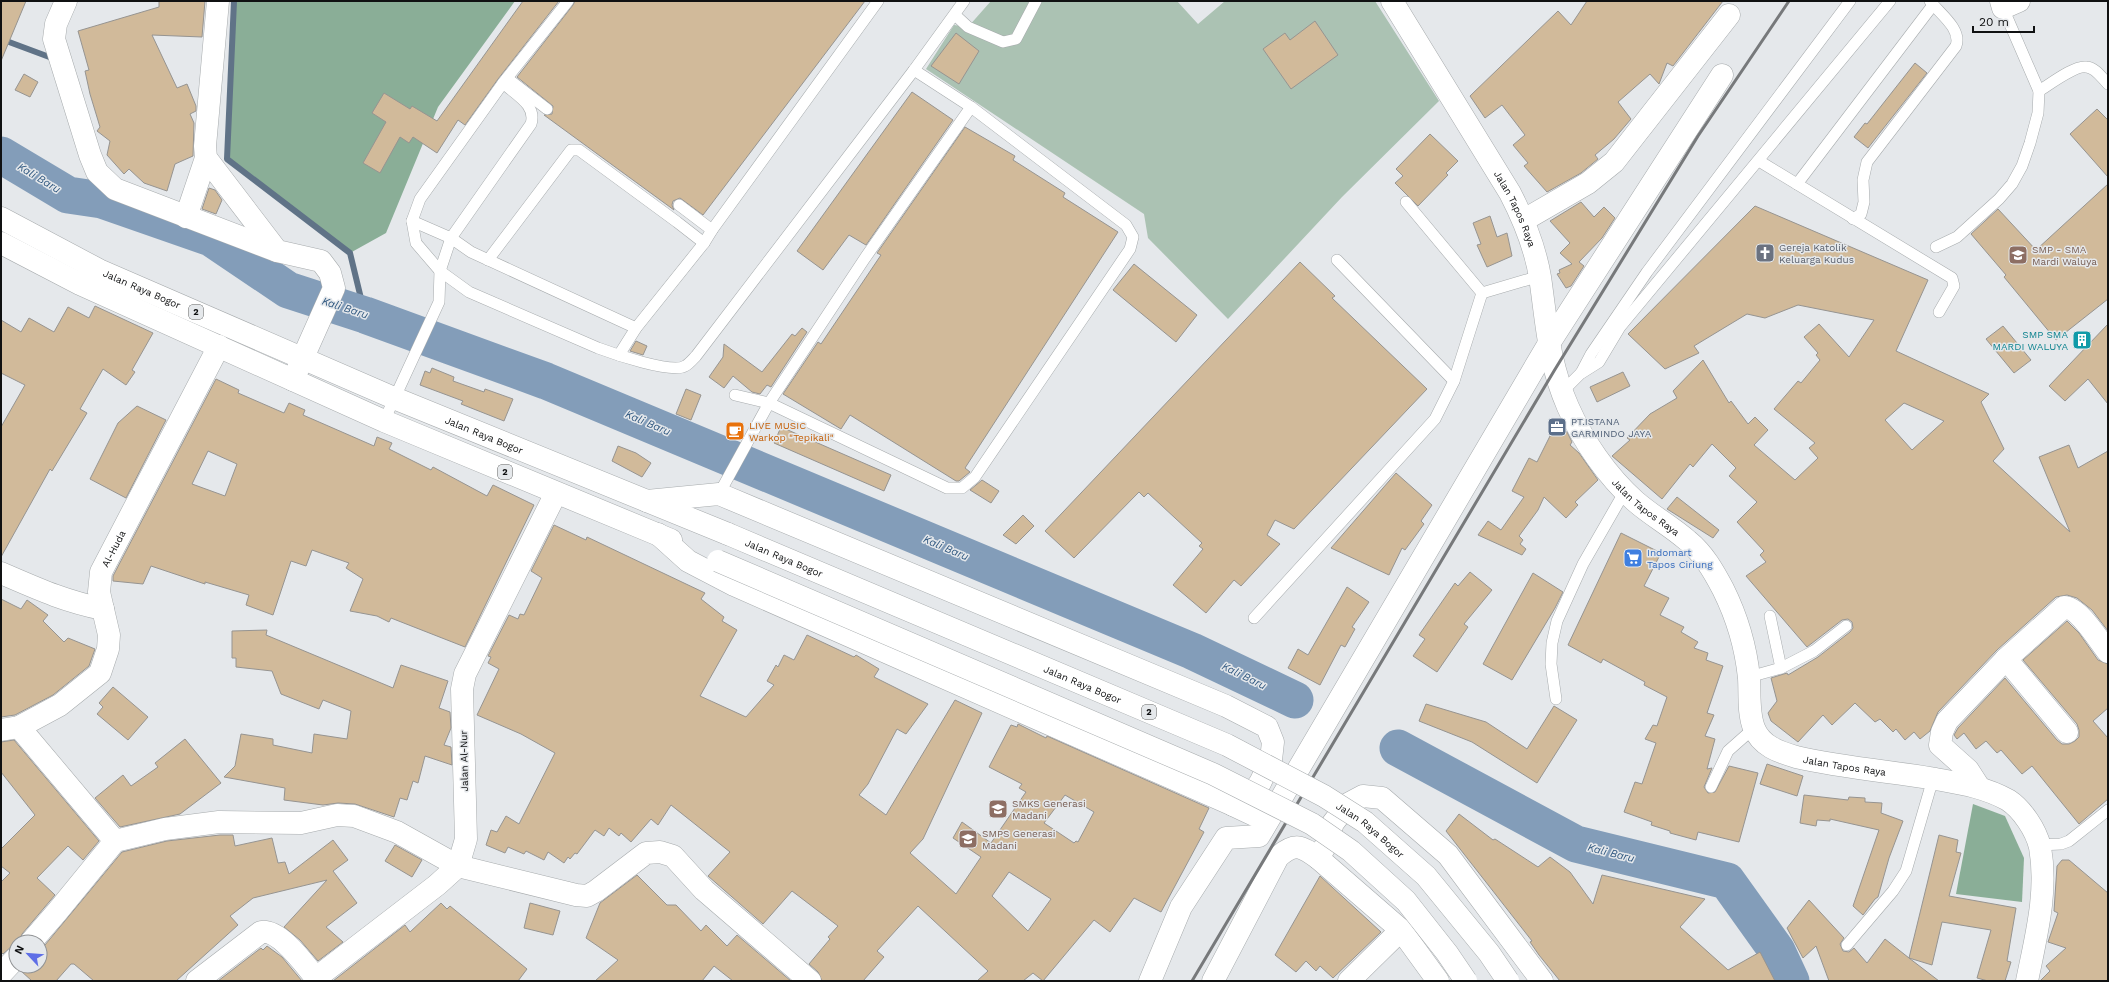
<svg xmlns="http://www.w3.org/2000/svg" width="2109" height="982" viewBox="0 0 2109 982" font-family="'Work Sans',sans-serif">
  <rect width="100%" height="100%" fill="#e5e8eb"/>
  <polygon fill="#abc2b3" points="991,1 1177,1 1198,24 1225,1 1375,1 1439,101 1342,197 1228,319 1148,238 1144,214 926,69 954,25 968,27"/>
  <g fill="#8aae97">
    <polygon points="234,1 515,1 438,107 386,233 350,253 227,159"/>
    <polygon points="1973,804 2005,816 2024,858 2022,902 1956,894"/>
  </g>
  <g fill="none" stroke-linecap="round" stroke-linejoin="round">
    <g stroke="#607387" stroke-width="6">
      <polyline points="234,1 227,159 350,253 365,315"/>
      <polyline points="1,39 52,58 53,61"/>
      <polyline points="95,181 102,200"/>
    </g>
    <g stroke="#839db9" stroke-width="37">
      <polyline points="1,155 68,195 102,200 211,238 288,290 365,315 546,381 1192,651 1295,700"/>
      <polyline points="1398,748 1576,844 1727,881 1777,951 1791,981"/>
    </g>
  </g>
  <g fill="#d1ba9a" stroke="#969491" fill-rule="evenodd">
    <polygon points="1,1 26,1 1,61"/>
    <polygon points="159,1 205,1 202,37 152,35 177,88 187,84 196,106 196,111 190,114 194,123 193,156 175,164 167,191 144,183 129,169 124,174 107,155 110,141 97,131 100,127 90,94 85,71 89,70 78,31 159,7"/>
    <polygon points="523,1 559,1 498,79 465,125 458,120 437,153 413,137 409,143 400,137 380,173 363,163 386,122 372,113 384,93 410,109 412,106 437,121"/>
    <polygon points="575,1 865,1 703,215 680,198 673,201 672,205 674,210 544,115 552,114 553,106 517,77 573,5"/>
    <polygon points="1587,1 1723,1 1673,66 1667,63 1659,84 1650,74 1618,102 1631,119 1614,139 1595,155 1598,159 1581,173 1547,192 1524,166 1528,163 1513,145 1525,135 1502,105 1485,118 1470,96 1558,11 1571,25"/>
    <polygon points="1315,21 1338,55 1291,89 1263,49 1285,33 1290,40"/>
    <polygon points="956,33 979,51 959,84 931,66"/>
    <polygon points="1915,63 1927,73 1868,148 1854,137 1865,123 1867,124"/>
    <polygon points="24,74 38,82 30,97 15,90"/>
    <polygon points="912,92 953,120 866,245 849,235 823,270 797,251"/>
    <polygon points="2097,109 2108,120 2108,177 2070,134"/>
    <polygon points="965,127 1015,156 1013,160 1065,193 1063,197 1118,232 965,468 970,472 959,481 956,481 850,415 841,429 783,394 818,342 821,344 881,255 877,253"/>
    <polygon points="1430,134 1458,161 1446,173 1448,175 1418,206 1395,183 1403,176 1396,169"/>
    <polygon points="2108,184 2108,299 2056,340 2004,277 2006,275 1971,234 1998,209 2036,250"/>
    <polygon points="209,188 215,190 222,200 216,214 202,209"/>
    <polygon points="1581,202 1594,217 1604,207 1615,218 1602,238 1579,262 1584,266 1571,286 1566,288 1557,274 1560,273 1559,270 1572,264 1560,253 1570,243 1550,221"/>
    <path d="M1755,206l173,74 -32,71 93,43 -8,8 23,47 -11,12 77,71 -31,-75 30,-12 9,23 30,-17v180l-16,-21 -15,-12 -10,-3 -11,2 -59,53 -59,62 -8,19 -10,8 -6,-7 -9,8 -9,-11 -3,3 -13,-13 -5,3 -20,-19 -23,22 -9,-10 -25,27 -27,-21 -3,-8 9,-12 -6,-23 16,-5 1,2 30,-18 32,-25 3,-4 -1,-6 -4,-3 -6,1 -35,27 -61,-71 20,-14 -6,-7 4,-4 -27,-29 20,-20 -28,-26 7,-8 -24,-24 -19,23 -3,-3 -28,35 -50,-43 18,-16 -3,-2 23,-24 27,-16 -4,-7 30,-31 26,43 2,-2 17,23 7,-7 13,13 -14,15 41,35 23,-22 -9,-10 6,-5 -41,-34 24,-28 3,2 19,-23 -4,-5 2,-2 -14,-16 15,-13 30,33 25,-37 -76,-15 -33,13 -18,-4 -53,32 5,7 -34,16 -37,-35zM1904,403l40,18 -32,29 -27,-30z"/>
    <polygon points="1490,216 1497,237 1507,233 1512,256 1487,267 1477,245 1481,244 1473,223"/>
    <polygon points="1300,262 1335,296 1332,298 1427,389 1294,529 1275,520 1267,535 1280,544 1241,586 1234,580 1206,613 1173,585 1203,549 1199,546 1202,543 1148,493 1144,497 1139,492 1074,558 1045,531"/>
    <polygon points="1134,264 1197,315 1176,342 1113,290"/>
    <polygon points="95,306 153,333 132,370 135,372 126,385 103,369 80,409 87,413 52,471 50,469 1,557 1,427 25,385 1,373 1,320 21,332 29,318 54,332 68,307 89,318"/>
    <polygon points="2108,324 2108,404 2088,379 2065,401 2049,386"/>
    <polygon points="2003,326 2031,360 2014,373 1986,339"/>
    <polygon points="802,328 807,332 771,387 767,385 760,394 752,392 733,376 724,388 709,377 723,357 724,344 762,372 792,334 795,336"/>
    <polygon points="636,341 647,346 643,355 630,351"/>
    <polygon points="432,368 454,377 453,381 484,392 485,389 513,399 504,421 461,404 463,401 420,385 425,371 430,373"/>
    <polygon points="1623,372 1630,386 1597,402 1590,387"/>
    <path d="M216,379l23,11 -1,3 46,20 5,-10 16,7 -2,5 71,31 3,-9 15,6 -3,6 42,21 2,-3 54,29 6,-11 41,20 -69,142 -74,-29 -2,4 -12,-6 -27,-5 13,-32 -17,-11 3,-5 -37,-13 -6,16 -15,-5 -18,54 -27,-10 3,-10 -44,-13v2l-54,-18 -8,18 -30,-3v-5zM208,451l29,13 -12,32 -33,-12z"/>
    <polygon points="686,389 701,395 691,420 676,414"/>
    <polygon points="137,406 166,420 126,498 90,479 118,423"/>
    <polygon points="1555,426 1567,432 1572,442 1570,445 1579,453 1598,480 1575,502 1578,505 1566,518 1544,497 1538,510 1519,536 1523,540 1520,544 1526,549 1522,555 1478,535 1488,521 1501,530 1524,497 1512,491 1529,458 1537,462"/>
    <polygon points="781,427 891,475 884,491 774,443"/>
    <polygon points="618,446 636,453 651,463 642,477 612,461"/>
    <polygon points="1396,473 1432,505 1421,521 1424,524 1405,550 1402,548 1389,575 1331,548"/>
    <polygon points="982,480 999,491 991,503 970,490"/>
    <polygon points="1677,497 1719,530 1713,538 1667,509"/>
    <polygon points="1023,515 1034,526 1016,544 1003,535"/>
    <path d="M554,525l32,15 1,-3 118,56 -4,6 23,18 -2,4 15,9 -37,66 46,21 28,-32 -7,-4 9,-16 2,2 6,-12 10,5 13,-25 47,22 2,-2 23,14 -5,8 54,27 -22,30 -9,-5 -29,55 -9,11 27,20 69,-115 27,13 -59,126 -13,14 46,41 25,-37 -28,-19 9,-16 29,21 35,-51 -7,-4 3,-4 -33,-17 22,-42 6,2 1,-3 28,14 1,-2 162,72 -10,21 5,3 -43,80 -27,-14 -24,34 -16,-12 -51,61 -10,-8 -10,8h-46l11,-10 -70,-65 -41,45 7,6 -21,24h-41l-4,-9 -9,-8 21,-25 -2,-2 10,-11 -46,-35 -29,33 -55,-48 22,-24 -59,-47 -13,20 -7,-6 -20,23 -10,-9 -2,3 -10,-8 -5,8 -9,-6 -18,24 -2,-1 -5,6 -2,-2 -4,6 -16,-11 -4,8 -18,-9 -2,3 -16,-7 -3,6 -19,-8 5,-15 6,2 9,-16 13,8 36,-71 -34,-19 -44,-19 22,-46 -11,-6 3,-6 -3,-1 21,-41 9,4 2,-5 4,1 18,-37 -11,-7zM1065,795l29,17 -16,30 -2,-1 -2,2 -30,-20zM1009,872l42,27 -23,32 -36,-35z"/>
    <polygon points="1621,533 1661,553 1644,586 1669,598 1660,615 1684,627 1681,632 1698,642 1694,648 1708,653 1706,660 1723,666 1707,713 1714,715 1705,736 1715,739 1707,769 1712,768 1704,787 1708,793 1715,792 1729,766 1758,773 1739,842 1698,832 1696,840 1670,833 1670,831 1651,825 1652,822 1624,812 1635,782 1642,784 1656,743 1645,739 1653,725 1657,726 1667,697 1644,685 1645,682 1603,659 1601,663 1568,645"/>
    <polygon points="1470,572 1492,590 1464,624 1468,627 1437,672 1413,656 1425,639 1419,635 1455,583 1458,586"/>
    <polygon points="1533,573 1563,592 1555,608 1512,680 1483,664"/>
    <polygon points="1347,587 1369,602 1352,627 1355,629 1345,647 1341,645 1320,685 1288,668 1298,649 1308,655"/>
    <polygon points="1,599 21,609 27,600 48,615 43,621 64,642 68,638 95,649 89,666 53,695 15,715 1,717"/>
    <polygon points="2067,621 2079,633 2098,660 2108,664 2108,708 2093,721 2108,738 2108,799 2079,824 2032,766 2022,774 2001,750 1997,753 1986,741 1976,749 1964,733 1957,739 1954,735 1958,728 2005,678 2057,740 2062,744 2069,744 2075,741 2079,737 2079,730 2077,724 2023,660"/>
    <polygon points="267,630 266,635 393,688 401,665 448,681 439,708 450,712 451,728 444,745 451,747 452,765 425,756 418,783 413,781 407,800 400,798 394,817 355,804 338,803 323,805 284,800 285,788 224,777 235,766 241,734 273,739 273,745 312,753 314,734 347,739 351,711 323,700 319,709 281,694 272,671 236,667 236,658 232,658 232,631"/>
    <polygon points="113,687 148,717 128,740 97,714 103,707 99,703"/>
    <polygon points="1426,704 1486,722 1527,749 1554,706 1577,720 1537,783 1472,742 1419,721"/>
    <polygon points="185,739 221,783 180,814 120,827 95,798 123,775 131,786 158,767 155,763"/>
    <polygon points="14,740 99,841 83,860 68,846 37,878 55,895 22,934 19,942 16,942 16,946 12,946 3,954 1,952 1,882 10,873 1,866 1,849 35,815 1,772 1,742"/>
    <polygon points="1767,764 1803,776 1797,796 1760,784"/>
    <polygon points="1804,795 1848,800 1849,797 1865,798 1865,802 1882,803 1881,813 1903,821 1889,858 1878,897 1875,899 1863,915 1853,906 1879,830 1830,819 1830,821 1817,820 1816,826 1800,823"/>
    <polygon points="1459,814 1493,840 1495,839 1538,867 1550,857 1570,872 1593,904 1602,875 1705,899 1680,927 1728,970 1760,952 1775,981 1560,981 1539,955 1530,942 1532,941 1446,831"/>
    <polygon points="220,835 233,835 235,846 272,838 278,863 285,862 289,874 333,840 348,860 333,871 357,903 326,927 343,942 318,961 300,940 284,927 327,880 253,898 230,916 238,925 176,981 94,981 74,964 71,964 56,981 32,981 21,971 25,966 40,966 40,951 122,852 167,841"/>
    <polygon points="1939,835 1958,840 1956,852 1961,853 1949,896 2016,908 2007,961 2011,962 2005,981 1988,981 1977,978 1991,930 1942,922 1932,965 1909,958 1939,981 1829,981 1816,946 1803,958 1787,928 1809,900 1844,938 1840,944 1843,951 1849,952 1854,948 1867,963 1885,939 1909,958"/>
    <polygon points="395,845 422,860 412,877 385,861"/>
    <polygon points="2062,860 2069,860 2108,893 2108,981 2040,981 2050,971 2046,966 2066,948 2048,942 2058,913 2054,911 2057,866"/>
    <polygon points="637,875 667,905 676,905 701,931 706,925 727,946 737,935 791,981 733,981 714,966 702,981 595,981 618,960 586,938 600,903"/>
    <polygon points="1320,876 1381,932 1333,978 1320,966 1316,971 1306,961 1296,972 1275,955"/>
    <polygon points="441,903 447,909 450,906 527,969 518,981 333,981 405,925 410,932"/>
    <polygon points="530,903 560,911 553,935 524,928"/>
    <polygon points="267,946 282,957 302,981 218,981 261,948 263,950"/>
  </g>
  <g fill="none" stroke-linecap="round" stroke-linejoin="round">
    <defs>
      <g id="service">
        <path d="M568,1l-65,82 -83,116 -8,22 4,22 24,28 29,21 129,56c16,6 74,26 87,18 4,-2 8,-7 11,-10l218,-286 50,-69"/>
        <polyline points="955,15 968,27 1003,42 1016,39 1036,1"/>
        <polyline points="507,78 547,109"/>
        <path d="M2039,91c10,-6 36,-26 47,-24 9,0 16,11 22,17"/>
        <polyline points="1759,161 1952,278 1954,286 1939,312"/>
        <polyline points="1797,184 1933,5"/>
        <polyline points="1406,202 1482,293"/>
        <polyline points="679,205 712,230"/>
        <path d="M1853,219l8,-5 3,-12 -1,-22 4,-18 89,-116c6,-17 -16,-32 -26,-45"/>
        <path d="M412,221l39,17 80,-114c6,-19 -15,-29 -28,-41"/>
        <polyline points="1936,247 1957,237 1999,199 2012,184 2022,166 2030,143 2038,113 2039,91 2003,8"/>
        <polyline points="488,260 571,150 579,150 677,222 704,243"/>
        <polyline points="1337,260 1454,381"/>
        <polyline points="1482,293 1540,276"/>
        <polyline points="619,355 636,328 704,243 712,230 878,1"/>
        <polyline points="1581,373 1591,354 1647,272 1850,1"/>
        <polyline points="1562,392 1580,374 1599,362 1620,327 1890,1"/>
        <polyline points="735,395 769,403 947,488 962,488 975,477 1130,249 1133,237 1126,225 971,107 914,70"/>
        <polyline points="384,421 439,302 440,271 451,238 471,252 636,328"/>
        <polyline points="719,494 769,403 865,258 971,107"/>
        <polyline points="1770,616 1781,668"/>
        <polyline points="1254,618 1435,419 1454,381 1482,293"/>
        <polyline points="1749,677 1781,668 1814,651 1846,626"/>
        <polyline points="1556,699 1551,664 1552,643 1557,621 1583,564 1625,491"/>
        <polyline points="1711,787 1728,751 1754,728"/>
        <polyline points="2039,845 2061,844 2069,841 2108,810"/>
        <polyline points="1847,945 1893,891 1906,871 1930,789 1935,779"/>
      </g>
      <g id="minor">
        <polyline points="66,1 56,24 54,39 90,155 97,172 115,189 277,251"/>
        <polyline points="218,1 205,146 206,158 277,251 321,261 330,273 334,288 293,380"/>
        <polyline points="2001,1 2003,8 2019,1"/>
        <polyline points="186,217 206,158"/>
        <polyline points="1524,220 1588,183 1614,162 1729,15"/>
        <path d="M1,573c37,16 63,28 102,36"/>
        <polyline points="2006,659 2067,732"/>
        <polyline points="19,727 115,841"/>
        <path id="s1" d="M1,730l18,-3 41,-22 40,-32 8,-24 1,-14 -10,-43 2,-20 118,-226"/>
        <path d="M1979,787l-11,-17 -28,-25 2,-13 5,-11 59,-62 58,-52c15,0 35,34 44,45"/>
        <polyline points="1233,805 1267,821"/>
        <polyline points="31,942 57,912 115,841 165,829 219,822 301,823 337,815 354,816 397,832 458,866 576,895 587,896 596,891 646,853 660,852 673,856 704,890 810,981"/>
        <polyline points="1,974 16,958"/>
        <path d="M197,981l64,-49c19,-3 43,32 55,46"/>
        <polyline points="316,981 316,978 437,885 458,866 466,839 462,689 465,674 556,493"/>
        <polyline points="1150,981 1181,907 1226,838 1259,836 1548,345 1722,75"/>
        <path d="M1213,981l65,-124c17,-15 23,-11 40,1"/>
        <polyline points="1349,981 1401,930"/>
      </g>
      <g id="secondary">
        <path id="s2" d="M1392,1l118,192c14,27 25,54 30,84 7,48 8,84 28,130 15,34 39,69 67,94 17,15 36,25 53,40 16,13 26,31 35,48 14,28 23,59 26,89 1,16 -1,35 5,50 7,18 25,24 42,29 44,10 89,14 134,21 27,5 53,8 78,22 14,9 28,30 32,47 8,45 -4,89 -13,134"/>
      </g>
      <g id="trunk">
        <path id="s3" d="M1,218l98,52 295,128 334,136"/>
        <polyline points="1,243 80,284 384,421 671,540"/>
        <polyline points="647,501 719,494 1226,706 1267,727 1273,742 1271,760 1260,783 1247,799 1233,805 734,585 688,561 658,534"/>
        <polyline points="1438,981 1401,930 1318,858 1326,845 1333,823 1348,804 1363,796 1382,798 1448,855 1542,981"/>
      </g>
    </defs>
    <use href="#service" stroke="#a7abad" stroke-width="12"/>
    <use href="#minor" stroke="#a7abad" stroke-width="23"/>
    <use href="#secondary" stroke="#a7abad" stroke-width="23"/>
    <use href="#trunk" stroke="#a7abad" stroke-width="23"/>
    <use href="#service" stroke="#fff" stroke-width="11"/>
    <use href="#minor" stroke="#fff" stroke-width="22"/>
    <use href="#secondary" stroke="#fff" stroke-width="22"/>
    <use href="#trunk" stroke="#fff" stroke-width="22"/>
    <polyline stroke="#77797b" stroke-width="3" points="1192,981 1554,371 1698,136 1789,1"/>
    <defs>
      <g id="trunk-bridge">
        <path id="s4" d="M728,534l499,211 97,51 41,26 61,54 63,77 19,28"/>
        <polyline points="718,561 1213,774 1312,824 1351,851 1406,901 1447,953 1466,981"/>
      </g>
    </defs>
    <use href="#trunk-bridge" stroke="#a7abad" stroke-width="23" stroke-linecap="butt"/>
    <use href="#trunk-bridge" stroke="#fff" stroke-width="22"/>
  </g>
  <defs>
    <symbol id="church-square" viewBox="-11 -11 22 22"><rect x="-9" y="-9" width="18" height="18" rx="4" fill="#6b7280" stroke="#e5e8eb"/><path d="M-1.2-6h2.4v3.5h3.3v2.4h-3.3V6h-2.4V-.1h-3.3v-2.4h3.3Z" fill="#fff"/></symbol>
    <symbol id="school-square" viewBox="-11 -11 22 22"><rect x="-9" y="-9" width="18" height="18" rx="4" fill="#8d6e63" stroke="#e5e8eb"/><path d="M0-5L7-2L0 1L-7-2ZM-4 1L0 2.5L4 1V4Q0 6-4 4Z" fill="#fff"/></symbol>
    <symbol id="building-square" viewBox="-11 -11 22 22"><rect x="-9" y="-9" width="18" height="18" rx="4" fill="#0f9aa8" stroke="#e5e8eb"/><path d="M-4-6H4V6H1V3H-1V6H-4ZM-2.5-4.3h1.7v1.8h-1.7ZM.8-4.3h1.7v1.8H.8ZM-2.5-1h1.7V.8h-1.7ZM.8-1h1.7V.8H.8Z" fill="#fff"/></symbol>
    <symbol id="office-square" viewBox="-11 -11 22 22"><rect x="-9" y="-9" width="18" height="18" rx="4" fill="#5c6f8a" stroke="#e5e8eb"/><path d="M-6-3h4V-5.5h4V-3h4V5H-6ZM-1-4.5V-3h2v-1.5ZM-6 0V1H6V0Z" fill="#fff"/></symbol>
    <symbol id="cafe-square" viewBox="-11 -11 22 22"><rect x="-9" y="-9" width="18" height="18" rx="4" fill="#e8710a" stroke="#e5e8eb"/><path d="M-5.5-4.5H6V0H3Q3 3.5 0 3.5H-2.5Q-5.5 3.5-5.5 0ZM3-3.2v2h1.7v-2ZM-6 4.5H4V6H-6Z" fill="#fff"/></symbol>
    <symbol id="supermarket-square" viewBox="-11 -11 22 22"><rect x="-9" y="-9" width="18" height="18" rx="4" fill="#3f7fe0" stroke="#e5e8eb"/><path d="M-6-5.5h2.5l.6 2H6L4.5 2H-2.5L-4.4-4H-6ZM-1.5 3.2a1.3 1.3 0 1 0 .1 0ZM3 3.2a1.3 1.3 0 1 0 .1 0Z" fill="#fff"/></symbol>
  </defs>
  <g fill-rule="evenodd">
    <use href="#church-square" x="1754" y="242" width="22" height="22"/>
    <use href="#school-square" x="2007" y="244" width="22" height="22"/>
    <use href="#building-square" x="2071" y="329" width="22" height="22"/>
    <use href="#office-square" x="1546" y="416" width="22" height="22"/>
    <use href="#cafe-square" x="724" y="420" width="22" height="22"/>
    <use href="#supermarket-square" x="1622" y="547" width="22" height="22"/>
    <use href="#school-square" x="987" y="798" width="22" height="22"/>
    <use href="#school-square" x="957" y="828" width="22" height="22"/>
  </g>
  <g text-anchor="middle" dominant-baseline="central" stroke-width="3" stroke-linejoin="round" paint-order="stroke">
    <g fill="#e5e8eb" stroke="#505253" stroke-width="1">
      <rect x="189" y="305" width="14" height="14" rx="3"/>
      <rect x="498" y="465" width="14" height="14" rx="3"/>
      <rect x="1142" y="705" width="14" height="14" rx="3"/>
    </g>
    <g font-size="9" font-weight="bold" fill="#101112">
      <text x="196" y="312">2</text>
      <text x="505" y="472">2</text>
      <text x="1149" y="712">2</text>
    </g>
    <g font-size="10" fill="#101112" stroke="#e5e8eb">
      <text stroke="none"><textPath href="#s2" startOffset="242">Jalan Tapos Raya</textPath></text>
      <text stroke="none"><textPath href="#s3" startOffset="158">Jalan Raya Bogor</textPath></text>
      <text stroke="none"><textPath href="#s3" startOffset="530">Jalan Raya Bogor</textPath></text>
      <text stroke="none"><textPath href="#s2" startOffset="577">Jalan Tapos Raya</textPath></text>
      <text stroke="none"><textPath href="#s1" startOffset="246">Al-Huda</textPath></text>
      <text stroke="none"><textPath href="#s4" startOffset="61">Jalan Raya Bogor</textPath></text>
      <text stroke="none"><textPath href="#s4" startOffset="385">Jalan Raya Bogor</textPath></text>
      <text transform="translate(464 761) rotate(-91)">Jalan Al-Nur</text>
      <text stroke="none"><textPath href="#s2" startOffset="937">Jalan Tapos Raya</textPath></text>
      <text stroke="none"><textPath href="#s4" startOffset="709">Jalan Raya Bogor</textPath></text>
    </g>
    <g font-size="10" fill="#5b616d" stroke="#e5e8eb" text-anchor="start">
      <text x="1779" y="247">Gereja Katolik<tspan x="1779" dy="12">Keluarga Kudus</tspan></text>
    </g>
    <g font-size="10" fill="#785e54" stroke="#e5e8eb" text-anchor="start">
      <text x="2032" y="249">SMP - SMA<tspan x="2032" dy="12">Mardi Waluya</tspan></text>
      <text x="1012" y="803">SMKS Generasi<tspan x="1012" dy="12">Madani</tspan></text>
      <text x="982" y="833">SMPS Generasi<tspan x="982" dy="12">Madani</tspan></text>
    </g>
    <g font-size="10" fill="#0d838f" stroke="#e5e8eb" text-anchor="end">
      <text x="2068" y="334">SMP SMA<tspan x="2068" dy="12">MARDI WALUYA</tspan></text>
    </g>
    <g font-size="10" fill="#4e5e75" stroke="#e5e8eb" text-anchor="start">
      <text x="1571" y="421">PT.ISTANA<tspan x="1571" dy="12">GARMINDO JAYA</tspan></text>
    </g>
    <g font-size="10" fill="#c56008" stroke="#e5e8eb" text-anchor="start">
      <text x="749" y="425">LIVE MUSIC<tspan x="749" dy="12">Warkop "Tepikali"</tspan></text>
    </g>
    <g font-size="10" fill="#366cbe" stroke="#e5e8eb" text-anchor="start">
      <text x="1647" y="552">Indomart<tspan x="1647" dy="12">Tapos Ciriung</tspan></text>
    </g>
    <g font-size="11" font-style="italic" fill="#305880" stroke="#e5e8eb">
      <text transform="translate(39 178) rotate(31)">Kali Baru</text>
      <text transform="translate(345 308) rotate(18)">Kali Baru</text>
      <text transform="translate(648 423) rotate(23)">Kali Baru</text>
      <text transform="translate(946 548) rotate(23)">Kali Baru</text>
      <text transform="translate(1244 676) rotate(26)">Kali Baru</text>
      <text transform="translate(1611 853) rotate(14)">Kali Baru</text>
    </g>
  </g>
  <rect width="2109" height="982" fill="none" stroke="#101112" stroke-width="4"/>
  <g transform="translate(28 954) rotate(296)"><circle r="19" fill="#e5e8eb" stroke="#909294"/>
  <path d="M0-3L7 15L0 10L-7 15Z" fill="#5e6ee6"/>
  <text y="-6" font-size="11" font-weight="bold" text-anchor="middle" fill="#101112">N</text>
  </g>
  <path d="M1973 26v6h61v-6" fill="none" stroke="#101112" stroke-width="2"/>
  <text x="1979" y="26" font-size="12" fill="#101112" stroke="#e5e8eb" stroke-width="3" paint-order="stroke">20 m</text>
</svg>
